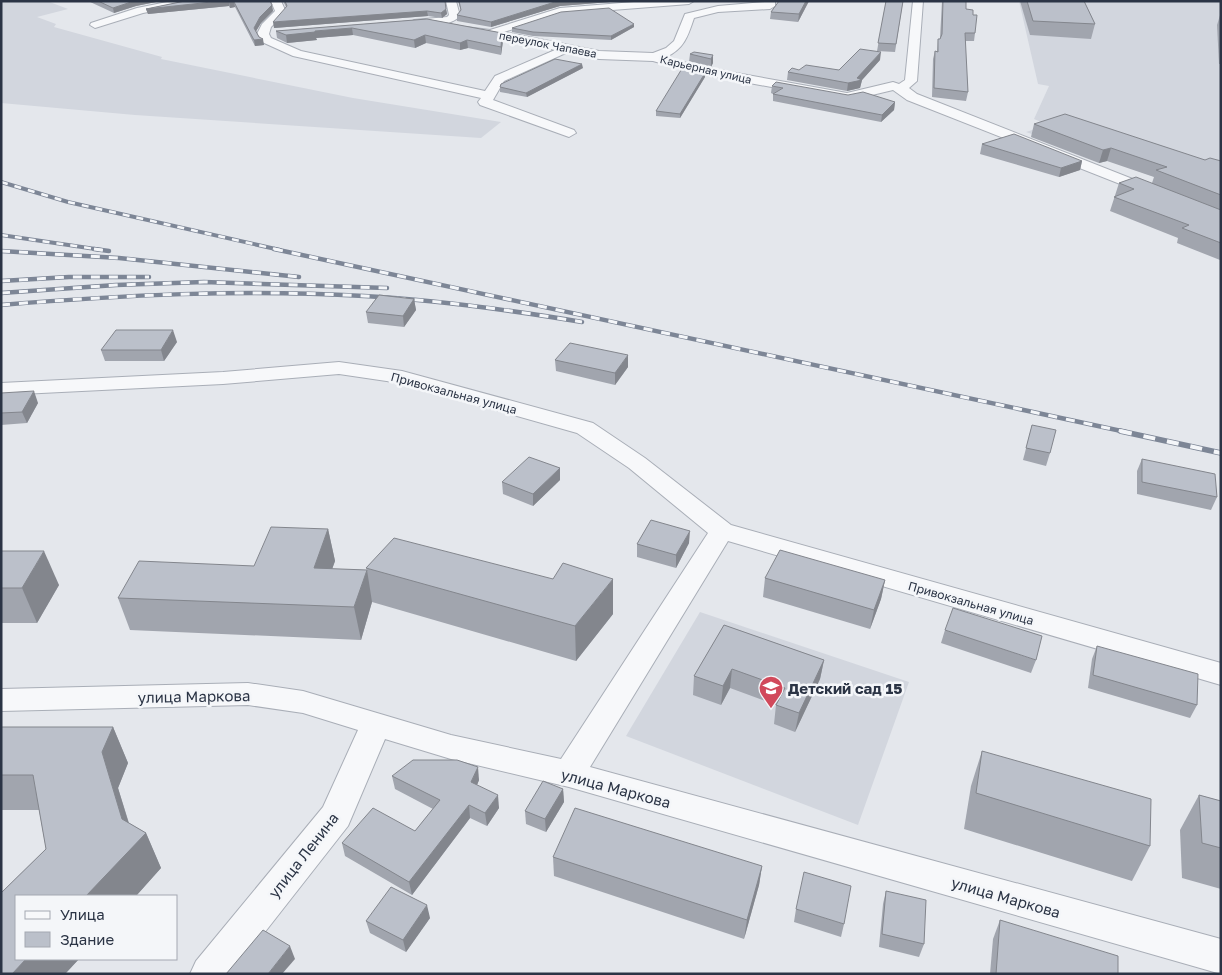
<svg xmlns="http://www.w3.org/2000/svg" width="1222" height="975" viewBox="0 0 1222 975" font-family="'Golos Text',sans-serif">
  <rect width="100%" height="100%" fill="#e4e7ec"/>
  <g fill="#d2d6de">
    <polygon points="1,1 47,1 68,9 37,17 56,24 54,27 162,57 161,59 353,98 501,122 481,138 135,115 1,103"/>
    <polygon points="1019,1 1221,1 1221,200 1026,132 1048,125 1034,119 1049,86 1038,84"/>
    <polygon points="700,612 909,682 858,825 626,736"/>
  </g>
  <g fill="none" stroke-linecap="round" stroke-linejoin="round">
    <defs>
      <g id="minor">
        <polygon points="172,1 195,1 190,4 143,13 95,28 90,25 91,23 137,8"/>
        <path d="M271,1h10l5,11 -15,15 -2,7 2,4 30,13 184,40 10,-15 60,-26 -89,-19 -2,-2 2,-2 24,3 70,-22 86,-7h48l-5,3 -128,10 -57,18 95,19 54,2 13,-5 8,-7 11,-27 33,-8 57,-5v5l-5,3 -52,3 -24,6c-6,18 -10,31 -28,39l31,9 150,27 46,-11 6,2 6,-4 8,-79h10l-6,80 -8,7 8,6 241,95 3,3 -3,3h-10l-241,-95 -14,-10 -46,11 -152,-28 -42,-12 -54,-2 -31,-7 -64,29 -11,19 81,30 2,3 -7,4 -89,-32 -2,-3 3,-4 -188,-42 -31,-14 -5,-8 5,-10 13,-13z"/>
        <path d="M446,1h10l4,15c-8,10 -42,15 -51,7l5,-3 33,-3 2,-2z"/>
        <polygon points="339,362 402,371 593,423 645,458 731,525 1221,663 1221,685 728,541 590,767 1221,939 1221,974 569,787 451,759 385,739 348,826 232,974 190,974 196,961 323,807 358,730 303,713 248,705 1,711 1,689 248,683 303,691 451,735 561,759 708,533 629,468 577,433 400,383 339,374 223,384 1,395 1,383 223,372"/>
      </g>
    </defs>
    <use href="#minor" stroke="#a9aeb7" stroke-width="2"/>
    <use href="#minor" fill="#f7f8fa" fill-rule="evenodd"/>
    <defs>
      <g id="rail-far2">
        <polyline points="1,182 68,202 280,250"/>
        <polyline points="1,235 102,250"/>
      </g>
      <g id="rail-far1">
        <polyline points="94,249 109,251"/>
        <polyline points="274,249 1126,432"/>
        <polyline points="1,251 119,258 299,277"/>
        <polyline points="1,281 69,277 149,277"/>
        <polyline points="1,293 116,285 204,282 387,288"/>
        <path d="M1,305c121,-10 242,-16 363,-9 73,4 146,14 218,26"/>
      </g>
      <polyline id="rail" points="1120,431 1221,453"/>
    </defs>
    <use href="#rail-far2" stroke="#7d8696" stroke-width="4"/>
    <use href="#rail-far1" stroke="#7d8696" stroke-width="4.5"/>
    <use href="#rail" stroke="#7d8696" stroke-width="5.5"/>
    <use href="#rail-far2" stroke="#f4f6f9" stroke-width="2.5" stroke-dasharray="7" stroke-linecap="butt"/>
    <use href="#rail-far1" stroke="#f4f6f9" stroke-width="3" stroke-dasharray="9" stroke-linecap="butt"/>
    <use href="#rail" stroke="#f4f6f9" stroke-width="4" stroke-dasharray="12" stroke-linecap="butt"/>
  </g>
  <g fill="#a1a5ae">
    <polygon points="88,1 161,1 136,6 114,13"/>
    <polygon points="185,1 270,1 273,11 261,23 256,31 264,45 255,46 235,7 230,8 229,6 148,14 146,9"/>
    <polygon points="283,1 445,1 447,14 442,18 428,16 274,28 286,7"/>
    <polygon points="458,1 623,1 560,6 491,27 457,21 457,15 461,11"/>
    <polygon points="779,1 809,1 798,22 770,19 771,12"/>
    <polygon points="886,1 903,1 895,52 877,51"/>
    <polygon points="942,1 966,1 966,9 975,33 974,41 965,41 968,92 966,101 932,97 933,59 935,51 937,52 938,39 940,39 940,38"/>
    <polygon points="1020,1 1084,1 1095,24 1091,39 1030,35"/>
    <polygon points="1221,12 1221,64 1219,64 1217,25"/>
    <polygon points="427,19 502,33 503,41 501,55 468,48 460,50 426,43 415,48 353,35 316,38 317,40 287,43 277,38 276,31"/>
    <polygon points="634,27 611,40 533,36 512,32 512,28"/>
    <polygon points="690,54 713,55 713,63 711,67 689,62"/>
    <polygon points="880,60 862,80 860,88 847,91 787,80 788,72 799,70 839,70"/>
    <polygon points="583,68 527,97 500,92 500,87"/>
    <polygon points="705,73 705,77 680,118 656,116 656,111"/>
    <polygon points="772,86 895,102 894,110 881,122 773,101 773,94 771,93"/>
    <polygon points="1034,124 1205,160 1221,161 1221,259 1220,260 1177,243 1178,238 1110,211 1119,183 1152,183 1154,177 1107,161 1099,163 1031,137"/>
    <polygon points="982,144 1082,161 1080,170 1059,177 980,154"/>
    <polygon points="414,299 416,310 404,327 368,323 366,312"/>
    <polygon points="177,342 164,361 105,361 101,350"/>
    <polygon points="555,360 628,367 615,385 556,371"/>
    <polygon points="1,393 38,403 27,423 1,425"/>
    <polygon points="1032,425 1050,453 1046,466 1023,460"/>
    <polygon points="1142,459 1217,497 1211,510 1137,494 1137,471"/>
    <polygon points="560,480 533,506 503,494 502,482"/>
    <polygon points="328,529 335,561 332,569 367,570 366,568 613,614 576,661 372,602 361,640 130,630 118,598 254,566"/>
    <polygon points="689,543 676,568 637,557 637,544"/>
    <polygon points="1,551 59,585 37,623 1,623"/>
    <polygon points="765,578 885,580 881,599 870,629 763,597"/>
    <polygon points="724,625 824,660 820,679 795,732 774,724 776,705 730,688 721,705 693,695 694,676"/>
    <polygon points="945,630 1036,660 1031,673 941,643"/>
    <polygon points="1097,646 1197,705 1190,718 1088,688 1092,659"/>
    <polygon points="1,727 113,727 128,763 118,788 129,823 146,833 161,868 136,896 16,896 16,959 79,959 65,974 1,974 1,893 46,849 39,810 1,810"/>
    <polygon points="982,751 1150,846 1132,881 964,829 971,786"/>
    <polygon points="392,776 479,780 477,785 499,808 487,826 470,818 412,895 345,856 342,843 415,831 433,809 395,789"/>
    <polygon points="563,789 564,802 546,832 526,824 525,811"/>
    <polygon points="1199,795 1221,801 1221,889 1182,878 1180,830"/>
    <polygon points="553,857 762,866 759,885 744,939 554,876"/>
    <polygon points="886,891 924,944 919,957 879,947 883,904"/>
    <polygon points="796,909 844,924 841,937 794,922"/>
    <polygon points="430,918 406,952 370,933 366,921"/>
    <polygon points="1000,920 1118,974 990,974 993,939"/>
  </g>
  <g fill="#83868d">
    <polygon points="134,1 161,1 136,6 114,13 113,8"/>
    <polygon points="221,1 229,1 229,6 148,14 146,9"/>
    <polygon points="558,1 623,1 560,6 491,27 491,22"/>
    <polygon points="806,1 809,1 798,22 799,14"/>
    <polygon points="229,2 234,2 235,7 230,8"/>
    <polygon points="272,5 273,11 261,23 255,33 254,28 260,17"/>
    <polygon points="446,9 447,14 442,18 441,13"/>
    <polygon points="427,11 428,16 274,28 273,22"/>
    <polygon points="634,24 634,27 611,40 611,36"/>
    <polygon points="352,28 353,35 316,38 317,40 287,43 286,35 315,31"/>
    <polygon points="502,33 503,41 501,55 501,47"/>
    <polygon points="425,35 426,43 415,48 414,40"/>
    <polygon points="263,39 264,45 255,46 254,40"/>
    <polygon points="467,40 468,48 460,50 460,43"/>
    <polygon points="881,52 880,60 862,80 860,88 847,91 848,83 857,78"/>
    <polygon points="713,55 713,63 711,67 711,59"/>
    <polygon points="582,64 583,68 527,97 526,93"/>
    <polygon points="705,73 705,77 680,118 680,114"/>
    <polygon points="895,102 894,110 881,122 882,115"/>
    <polygon points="1111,148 1107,161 1099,163 1103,150"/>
    <polygon points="1082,161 1080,170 1059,177 1061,168"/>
    <polygon points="414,299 416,310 404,327 403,316"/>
    <polygon points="173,330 177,342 164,361 161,350"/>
    <polygon points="628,355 628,367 615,385 615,373"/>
    <polygon points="34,391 38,403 27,423 22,412"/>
    <polygon points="560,468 560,480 533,506 533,494"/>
    <polygon points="328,529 335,561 321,600 314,568"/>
    <polygon points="690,531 689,543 676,568 676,555"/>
    <polygon points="44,551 59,585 37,623 22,588"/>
    <polygon points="367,570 372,602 361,640 354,607"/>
    <polygon points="613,579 613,614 576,661 575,626"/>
    <polygon points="885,580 881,599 870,629 874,610"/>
    <polygon points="824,660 820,679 795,732 799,713"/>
    <polygon points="732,669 730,688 721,705 723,686"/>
    <polygon points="113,727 128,763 118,788 135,844 146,833 161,868 136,896 86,896 122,819 102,752"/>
    <polygon points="478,767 479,780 473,795 471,782"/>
    <polygon points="563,789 564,802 546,832 545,819"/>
    <polygon points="498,795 499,808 487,826 485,813"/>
    <polygon points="469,805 470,818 412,895 409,882"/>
    <polygon points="762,866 759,885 744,939 747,920"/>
    <polygon points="427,905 430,918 406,952 403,940"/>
    <polygon points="290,946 295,959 282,974 268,974"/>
    <polygon points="26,959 79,959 65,974 12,974"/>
  </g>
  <g fill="#bbc0ca" stroke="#83868d">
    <polygon points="98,1 134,1 113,8"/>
    <polygon points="185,1 221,1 146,9"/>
    <polygon points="229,1 270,1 272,5 260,17 254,28 259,37 263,39 254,40 234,2 229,2"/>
    <polygon points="285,1 445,1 446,9 441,13 427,11 273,22 287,6"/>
    <polygon points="459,1 558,1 491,22 457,15 461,10"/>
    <polygon points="779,1 806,1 799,14 771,12"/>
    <polygon points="886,1 903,1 896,44 878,43"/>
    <polygon points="943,1 966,1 966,9 973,10 973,15 977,15 975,33 965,33 968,92 934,88 935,51 938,52 938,39 940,39 942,34"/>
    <polygon points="1027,1 1084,1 1095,24 1033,21"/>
    <polygon points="609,8 634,24 611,36 533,32 512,28 561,12"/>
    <polygon points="427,19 502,33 501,47 467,40 460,43 425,35 414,40 352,28 315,31 315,32 286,35 276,31"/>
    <polygon points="860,49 881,52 857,78 862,80 848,83 788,72 792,68 799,70 806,65 839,70"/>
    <polygon points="694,52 713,55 711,59 690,54"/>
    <polygon points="555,59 582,64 526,93 500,87 501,84"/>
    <polygon points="683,67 705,73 680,114 656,111"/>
    <polygon points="776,82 848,95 863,92 895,102 882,115 773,94 783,88 772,86"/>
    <polygon points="1065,114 1205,160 1210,158 1221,161 1221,195 1156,170 1167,167 1111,148 1103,150 1034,124"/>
    <polygon points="1014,134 1082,161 1061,168 982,144"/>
    <polygon points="1136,177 1221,210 1221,243 1182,228 1189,225 1114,197 1134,189 1119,183"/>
    <polygon points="379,295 414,299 403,316 366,312"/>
    <polygon points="116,330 173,330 161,350 101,350"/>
    <polygon points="570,343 628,355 615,373 555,360"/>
    <polygon points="34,391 22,412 1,413 1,393"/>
    <polygon points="1032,425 1056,430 1050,453 1026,448"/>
    <polygon points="529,457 560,468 533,494 502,482"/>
    <polygon points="1142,459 1215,474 1217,497 1142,482"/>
    <polygon points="651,520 690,531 676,555 637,544"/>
    <polygon points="271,527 328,529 314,568 367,570 354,607 118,598 139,561 254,566"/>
    <polygon points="394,538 553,579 563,563 613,579 575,626 366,568"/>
    <polygon points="780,550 885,580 874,610 765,578"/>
    <polygon points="1,551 44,551 22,588 1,588"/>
    <polygon points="953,608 1042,636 1036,660 945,630"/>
    <polygon points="724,625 824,660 799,713 776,705 785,688 732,669 723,686 694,676"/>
    <polygon points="1097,646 1198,674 1197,705 1093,675"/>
    <polygon points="1,727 113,727 102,752 122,819 146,833 86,896 16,896 16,959 26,959 12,974 1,974 1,893 46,849 33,775 1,775"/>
    <polygon points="982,751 1151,799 1150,846 976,793"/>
    <polygon points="413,760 457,760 478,767 471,782 498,795 485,813 469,805 409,882 342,843 373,808 415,831 440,800 392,776"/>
    <polygon points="543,781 563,789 545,819 525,811"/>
    <polygon points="1199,795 1221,801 1221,848 1202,843"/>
    <polygon points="575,808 762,866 747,920 553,857"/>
    <polygon points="804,872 851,886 844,924 796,909"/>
    <polygon points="391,887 427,905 403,940 366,921"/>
    <polygon points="886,891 926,900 924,944 882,934"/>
    <polygon points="1000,920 1118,956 1118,974 996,974"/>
    <polygon points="263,930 290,946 268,974 226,974"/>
  </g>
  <defs>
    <symbol id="school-pin" viewBox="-11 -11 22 30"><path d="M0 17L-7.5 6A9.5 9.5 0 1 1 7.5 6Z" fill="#d1495b" stroke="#f4f6f9"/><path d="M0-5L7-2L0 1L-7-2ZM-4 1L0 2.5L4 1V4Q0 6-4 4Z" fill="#fff"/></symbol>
  </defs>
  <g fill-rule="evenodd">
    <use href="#school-pin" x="757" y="674" width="28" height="38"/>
  </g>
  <g text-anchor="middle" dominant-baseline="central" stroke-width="5" stroke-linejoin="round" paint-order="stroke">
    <g font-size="11" fill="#2b3445" stroke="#f4f6f9">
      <text transform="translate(548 44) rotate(11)">переулок Чапаева</text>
      <text transform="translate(706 69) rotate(13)">Карьерная улица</text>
    </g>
    <g font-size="12" fill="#2b3445" stroke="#f4f6f9">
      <text transform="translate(454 393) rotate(15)">Привокзальная улица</text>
      <text transform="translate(971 603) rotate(16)">Привокзальная улица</text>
    </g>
    <g font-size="15" font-weight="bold" fill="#2b3445" stroke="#f4f6f9" text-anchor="start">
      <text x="788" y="688">Детский сад 15</text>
    </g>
    <g font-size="15" fill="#2b3445" stroke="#f4f6f9">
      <text transform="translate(194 696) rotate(-1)">улица Маркова</text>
      <text transform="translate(616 788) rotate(15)">улица Маркова</text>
      <text transform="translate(303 855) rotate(-52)">улица Ленина</text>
      <text transform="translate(1006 897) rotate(16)">улица Маркова</text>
    </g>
  </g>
  <rect width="1222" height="975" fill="none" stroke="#2b3445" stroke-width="5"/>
  <rect x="15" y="895" width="162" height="65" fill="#f4f6f9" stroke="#a4a8b1"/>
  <rect x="25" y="911" width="25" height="8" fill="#f7f8fa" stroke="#a4a8b1"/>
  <text x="60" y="920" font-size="15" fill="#2b3445">Улица</text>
  <rect x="25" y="932" width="25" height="15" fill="#bbc0ca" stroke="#a4a8b1"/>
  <text x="60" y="945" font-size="15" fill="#2b3445">Здание</text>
</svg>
